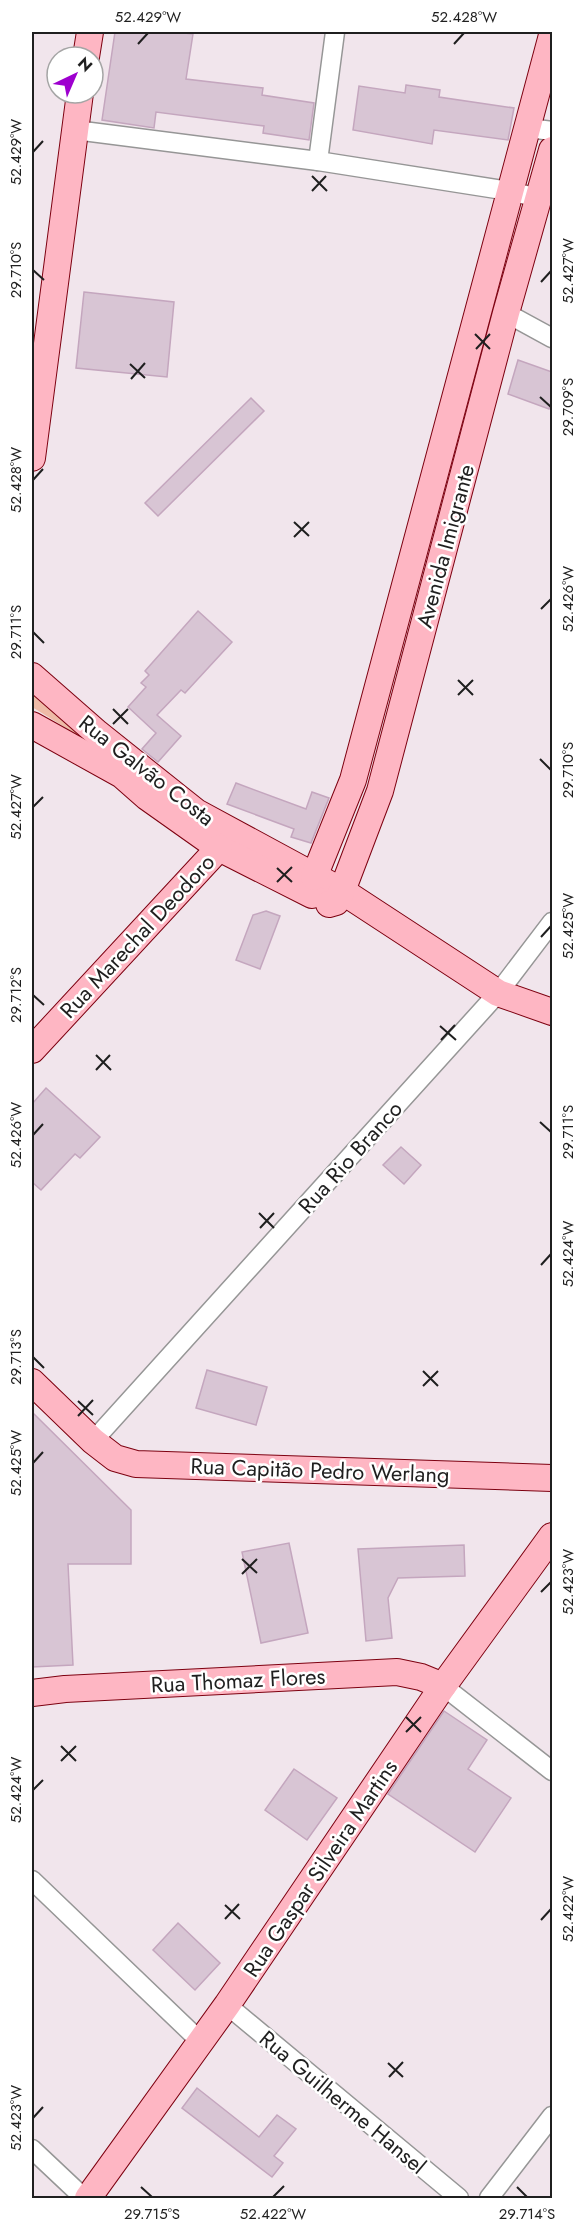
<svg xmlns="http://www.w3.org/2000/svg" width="584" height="2230" viewBox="0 0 584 2230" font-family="Jost,sans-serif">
  <rect width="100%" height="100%" fill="#f1e5ec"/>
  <polygon fill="#eebba7" points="32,686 105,752 32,707"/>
  <g fill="#d8c5d4" stroke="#c4a6be" stroke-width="1.5">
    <polygon points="115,32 175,32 193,34 186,79 263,88 262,95 314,103 309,140 263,133 264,126 156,112 154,128 102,120"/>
    <polygon points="406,85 440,90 439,97 514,108 508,140 434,130 432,144 353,130 359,86 405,93"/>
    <polygon points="84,292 174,302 167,377 76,368"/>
    <polygon points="518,360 552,372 552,399 549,409 508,394"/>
    <polygon points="251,398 264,411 158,516 145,503"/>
    <polygon points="198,611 232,642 185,693 181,690 157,715 181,736 158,762 142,749 156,733 128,707 146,687 141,683 149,675 145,671"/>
    <polygon points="236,783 306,809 312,792 329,798 311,843 291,837 294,829 227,804"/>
    <polygon points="266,911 280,916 260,969 236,960 253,915"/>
    <polygon points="46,1088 100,1137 80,1158 75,1154 41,1190 32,1182 32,1104"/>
    <polygon points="401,1147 421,1165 404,1184 383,1165"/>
    <polygon points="207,1370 267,1387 256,1425 196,1408"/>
    <polygon points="32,1412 131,1510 131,1564 68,1564 73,1665 32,1667"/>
    <polygon points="289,1543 308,1633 261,1643 242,1552"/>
    <polygon points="464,1545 465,1576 398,1578 388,1598 392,1638 366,1641 358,1549"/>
    <polygon points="444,1711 487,1740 468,1769 511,1798 475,1852 388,1794"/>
    <polygon points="294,1769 337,1798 307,1840 265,1810"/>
    <polygon points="178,1923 220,1963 195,1990 153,1950"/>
    <polygon points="197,2088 259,2137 277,2115 296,2129 274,2156 283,2163 272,2177 182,2108"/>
  </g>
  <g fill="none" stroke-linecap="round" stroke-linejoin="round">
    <defs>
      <g id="street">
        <polyline points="529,128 552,131"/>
        <polyline points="75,130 318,161 509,191 539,198"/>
        <polyline points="318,161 335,32"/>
        <polyline points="506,313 552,338"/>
        <polyline points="93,1441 498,993 552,922"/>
        <polyline points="443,1686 552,1771"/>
        <polyline points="32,1880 201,2042"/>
        <polyline points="227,2005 459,2198"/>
        <polyline points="32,2149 84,2198"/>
        <polyline points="489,2198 552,2116"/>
      </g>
      <g id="secondary">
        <polyline points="86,57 90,32"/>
        <polyline points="32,458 80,93"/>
        <polyline points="32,676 97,733 196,812 342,891 498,993 552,1012"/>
        <polyline points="32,725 122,775 147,797 219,848 312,895"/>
        <polyline points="314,877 353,780 552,35"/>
        <polyline points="329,904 336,902 342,891 380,791 506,313 552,150"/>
        <polyline points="32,1050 219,848"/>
        <polyline points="32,1382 93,1441 115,1458 136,1464 552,1478"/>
        <polyline points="32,1693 65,1689 397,1672 421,1677 443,1686"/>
        <polyline points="88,2198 227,2005 443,1686 552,1536"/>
      </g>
    </defs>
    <use href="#street" stroke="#969696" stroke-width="21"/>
    <use href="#secondary" stroke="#7d0010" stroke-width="28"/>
    <use href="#street" stroke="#fff" stroke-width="18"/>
    <use href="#secondary" stroke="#feb6c3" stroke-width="26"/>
  </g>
  <path fill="none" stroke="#1f1f1f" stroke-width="2" d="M138,44l10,-11M454,44l10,-11M33,152l10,-11M312,176l15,15M312,191l14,-15M33,270l11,10M541,282l10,-11M475,334l15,15M476,349l14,-15M130,364l15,14M131,379l14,-16M540,397l11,10M33,480l10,-11M294,522l15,14M294,537l15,-15M541,609l10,-10M33,632l11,11M458,680l15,15M458,695l15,-15M113,709l15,15M113,724l15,-15M540,759l11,11M33,807l10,-10M277,868l15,14M277,882l15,-15M541,937l10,-11M33,995l11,10M440,1026l16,14M441,1040l14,-15M96,1055l15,15M96,1070l14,-15M540,1122l11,10M33,1135l10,-11M259,1213l15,15M260,1228l14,-15M541,1265l10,-11M33,1357l11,11M423,1371l15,15M423,1386l15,-15M78,1401l15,14M78,1416l15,-16M33,1463l10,-11M242,1559l15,14M242,1574l15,-15M541,1592l10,-10M406,1717l15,15M406,1732l15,-15M61,1746l15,15M61,1761l15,-15M33,1790l10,-10M225,1905l15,14M225,1919l14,-15M541,1920l10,-11M388,2063l15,14M389,2077l14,-15M33,2118l10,-11M141,2187l11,10M517,2187l10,10M273,2197l11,-11"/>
  <g text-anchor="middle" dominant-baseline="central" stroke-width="5" stroke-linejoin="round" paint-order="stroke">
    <g font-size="22" fill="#1f1f1f" stroke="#fff">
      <text transform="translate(445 546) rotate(-75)">Avenida Imigrante</text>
      <text transform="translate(147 770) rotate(38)">Rua Galvão Costa</text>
      <text transform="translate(137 936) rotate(-47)">Rua Marechal Deodoro</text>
      <text transform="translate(350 1157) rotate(-48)">Rua Rio Branco</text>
      <text transform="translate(320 1470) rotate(2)">Rua Capitão Pedro Werlang</text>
      <text transform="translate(238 1680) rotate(-3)">Rua Thomaz Flores</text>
      <text transform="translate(320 1868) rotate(-56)">Rua Gaspar Silveira Martins</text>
      <text transform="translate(343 2102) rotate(40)">Rua Guilherme Hansel</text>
    </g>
  </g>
  <rect width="584" height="2230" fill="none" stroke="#ffffff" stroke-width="66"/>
  <g transform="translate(75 75) rotate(44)"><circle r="28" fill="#ffffff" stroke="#a5a5a5" stroke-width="1.5"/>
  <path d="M0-4.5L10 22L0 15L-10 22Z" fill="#9e00cf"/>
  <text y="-9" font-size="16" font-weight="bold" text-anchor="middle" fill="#1f1f1f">N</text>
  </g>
  <rect x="33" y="33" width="518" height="2164" fill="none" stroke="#1f1f1f" stroke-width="2"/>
  <g font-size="15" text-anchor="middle" fill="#1f1f1f">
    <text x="148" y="22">52.429°W</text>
    <text x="464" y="22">52.428°W</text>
    <text transform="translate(16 152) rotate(-90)" y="5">52.429°W</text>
    <text transform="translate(16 270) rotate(-90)" y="5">29.710°S</text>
    <text transform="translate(568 271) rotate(-90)" y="5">52.427°W</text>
    <text transform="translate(568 407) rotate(-90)" y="5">29.709°S</text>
    <text transform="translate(16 480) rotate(-90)" y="5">52.428°W</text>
    <text transform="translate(568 599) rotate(-90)" y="5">52.426°W</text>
    <text transform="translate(16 632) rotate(-90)" y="5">29.711°S</text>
    <text transform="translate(568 770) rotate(-90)" y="5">29.710°S</text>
    <text transform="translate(16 807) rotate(-90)" y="5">52.427°W</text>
    <text transform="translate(568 926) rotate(-90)" y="5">52.425°W</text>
    <text transform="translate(16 995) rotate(-90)" y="5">29.712°S</text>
    <text transform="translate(568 1132) rotate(-90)" y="5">29.711°S</text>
    <text transform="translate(16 1135) rotate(-90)" y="5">52.426°W</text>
    <text transform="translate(568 1254) rotate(-90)" y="5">52.424°W</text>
    <text transform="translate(16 1357) rotate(-90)" y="5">29.713°S</text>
    <text transform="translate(16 1463) rotate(-90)" y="5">52.425°W</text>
    <text transform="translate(568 1582) rotate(-90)" y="5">52.423°W</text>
    <text transform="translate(16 1790) rotate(-90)" y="5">52.424°W</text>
    <text transform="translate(568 1909) rotate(-90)" y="5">52.422°W</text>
    <text transform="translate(16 2118) rotate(-90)" y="5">52.423°W</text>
    <text x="152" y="2219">29.715°S</text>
    <text x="273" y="2219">52.422°W</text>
    <text x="527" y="2219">29.714°S</text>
  </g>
</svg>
